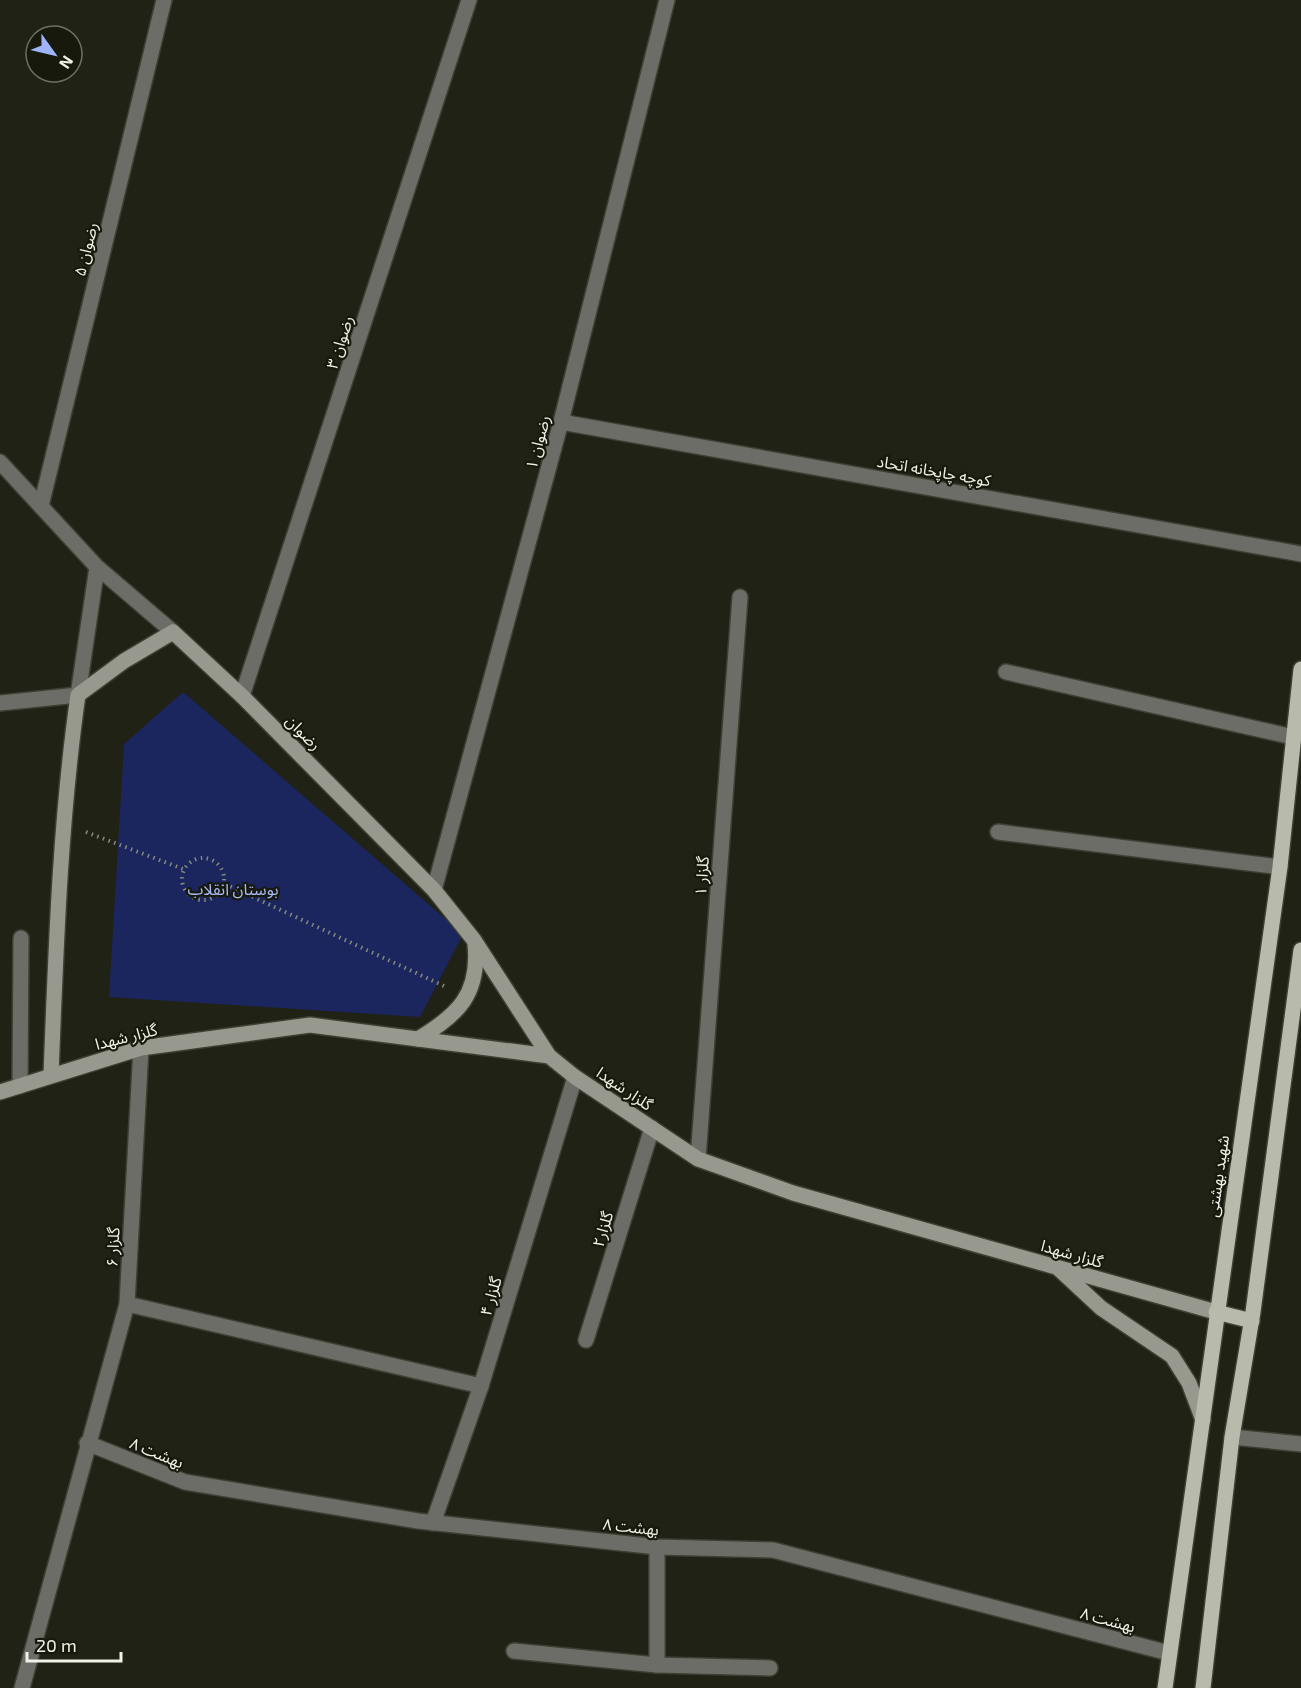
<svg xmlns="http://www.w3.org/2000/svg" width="1301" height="1688" viewBox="0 0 1301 1688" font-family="'Exo 2','Noto Sans Arabic',sans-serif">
  <rect width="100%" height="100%" fill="#202215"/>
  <polygon fill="#1b255e" points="183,692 463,934 420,1017 109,997 124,744"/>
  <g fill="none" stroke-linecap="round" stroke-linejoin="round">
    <defs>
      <g id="minor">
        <polyline points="561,422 1301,554"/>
        <polyline points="0,462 97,567 173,632"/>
        <polyline points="41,506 164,0"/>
        <polyline points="1006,672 1293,737"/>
        <polyline points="242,696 469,0"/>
        <polyline points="0,703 78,695 97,567"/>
        <polyline points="998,832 1280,867"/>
        <polyline points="434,890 561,422 667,0"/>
        <polyline points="20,1086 21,938"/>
        <polyline points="698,1159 740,597"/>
        <polyline points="127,1304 481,1386"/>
        <polyline points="586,1340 652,1128"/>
        <polyline points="1232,1437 1301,1444"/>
        <polyline points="87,1443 185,1482 418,1521 657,1547 773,1550 1169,1653"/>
        <polyline points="433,1523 481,1386 575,1077"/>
        <polyline points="514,1651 657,1665 657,1547"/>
        <polyline points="657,1665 770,1668"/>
        <polyline points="22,1688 127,1304 141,1048"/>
      </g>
      <g id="secondary">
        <path d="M418,1039c40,-24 62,-45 57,-95"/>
        <path d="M51,1075c5,-127 9,-254 27,-380l46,-34 49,-29 69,64 192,194 40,50 75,116"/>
        <polyline points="0,1092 141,1048 310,1025 549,1056 575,1077 698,1159 793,1193 1216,1312"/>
        <polyline points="1059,1269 1101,1308 1172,1356 1189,1383 1203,1420"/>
      </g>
      <g id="primary">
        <polyline points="1216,1312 1252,1321"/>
        <polyline points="1165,1688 1280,867 1301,669"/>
        <polyline points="1203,1688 1232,1437 1253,1312 1301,950"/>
      </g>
    </defs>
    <use href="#minor" stroke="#3d3f33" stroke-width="18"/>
    <use href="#secondary" stroke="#3d3f33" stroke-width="18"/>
    <use href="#primary" stroke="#3d3f33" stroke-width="18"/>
    <g stroke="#87897e" stroke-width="4" stroke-dasharray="1.5 4.5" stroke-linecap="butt">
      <polyline points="86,832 183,869"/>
      <circle cx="203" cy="879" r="21"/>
      <polyline points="225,884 444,986"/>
    </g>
    <use href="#minor" stroke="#6c6d66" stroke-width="15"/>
    <use href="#secondary" stroke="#97998e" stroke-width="15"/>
    <use href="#primary" stroke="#b8bbac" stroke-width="15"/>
  </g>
  <g text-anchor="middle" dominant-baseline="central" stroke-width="4.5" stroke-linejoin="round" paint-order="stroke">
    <g font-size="16" fill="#f0f2e9" stroke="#17190c">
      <text transform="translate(85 249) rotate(-76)">رضوان ۵</text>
      <text transform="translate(339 342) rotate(-72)">رضوان ۳</text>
      <text transform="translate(537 442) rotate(-75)">رضوان ۱</text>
      <text transform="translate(934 470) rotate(10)">کوچه چاپخانه اتحاد</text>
      <text transform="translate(304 732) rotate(45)">رضوان</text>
      <text transform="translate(701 876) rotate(-86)">گلزار ۱</text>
      <text transform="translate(126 1036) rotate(-14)">گلزار شهدا</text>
      <text transform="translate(625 1088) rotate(34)">گلزار شهدا</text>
      <text transform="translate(1217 1176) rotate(-82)">شهید بهشتی</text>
      <text transform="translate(602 1229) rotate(-73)">گلزار۲</text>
      <text transform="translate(112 1247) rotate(-87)">گلزار ۶</text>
      <text transform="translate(1072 1253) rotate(16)">گلزار شهدا</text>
      <text transform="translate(490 1296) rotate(-73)">گلزار ۴</text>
      <text transform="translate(157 1452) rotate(22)">بهشت ۸</text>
      <text transform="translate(631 1526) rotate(6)">بهشت ۸</text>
      <text transform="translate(1108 1619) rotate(15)">بهشت ۸</text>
    </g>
    <g font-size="16" fill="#a9bcf8" stroke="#17190c">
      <text x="233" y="888">بوستان انقلاب</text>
    </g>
  </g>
  <g transform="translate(54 54) rotate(124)"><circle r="28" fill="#17190c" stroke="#6e7064" stroke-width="1.5"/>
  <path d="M0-4.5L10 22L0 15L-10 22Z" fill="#9eb4fd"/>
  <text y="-9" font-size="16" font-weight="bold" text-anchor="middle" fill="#f0f2e9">N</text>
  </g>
  <path d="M27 1652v9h94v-9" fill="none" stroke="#f0f2e9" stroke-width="3"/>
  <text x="36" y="1652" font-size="18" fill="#f0f2e9" stroke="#17190c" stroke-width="4.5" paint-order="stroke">20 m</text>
</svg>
